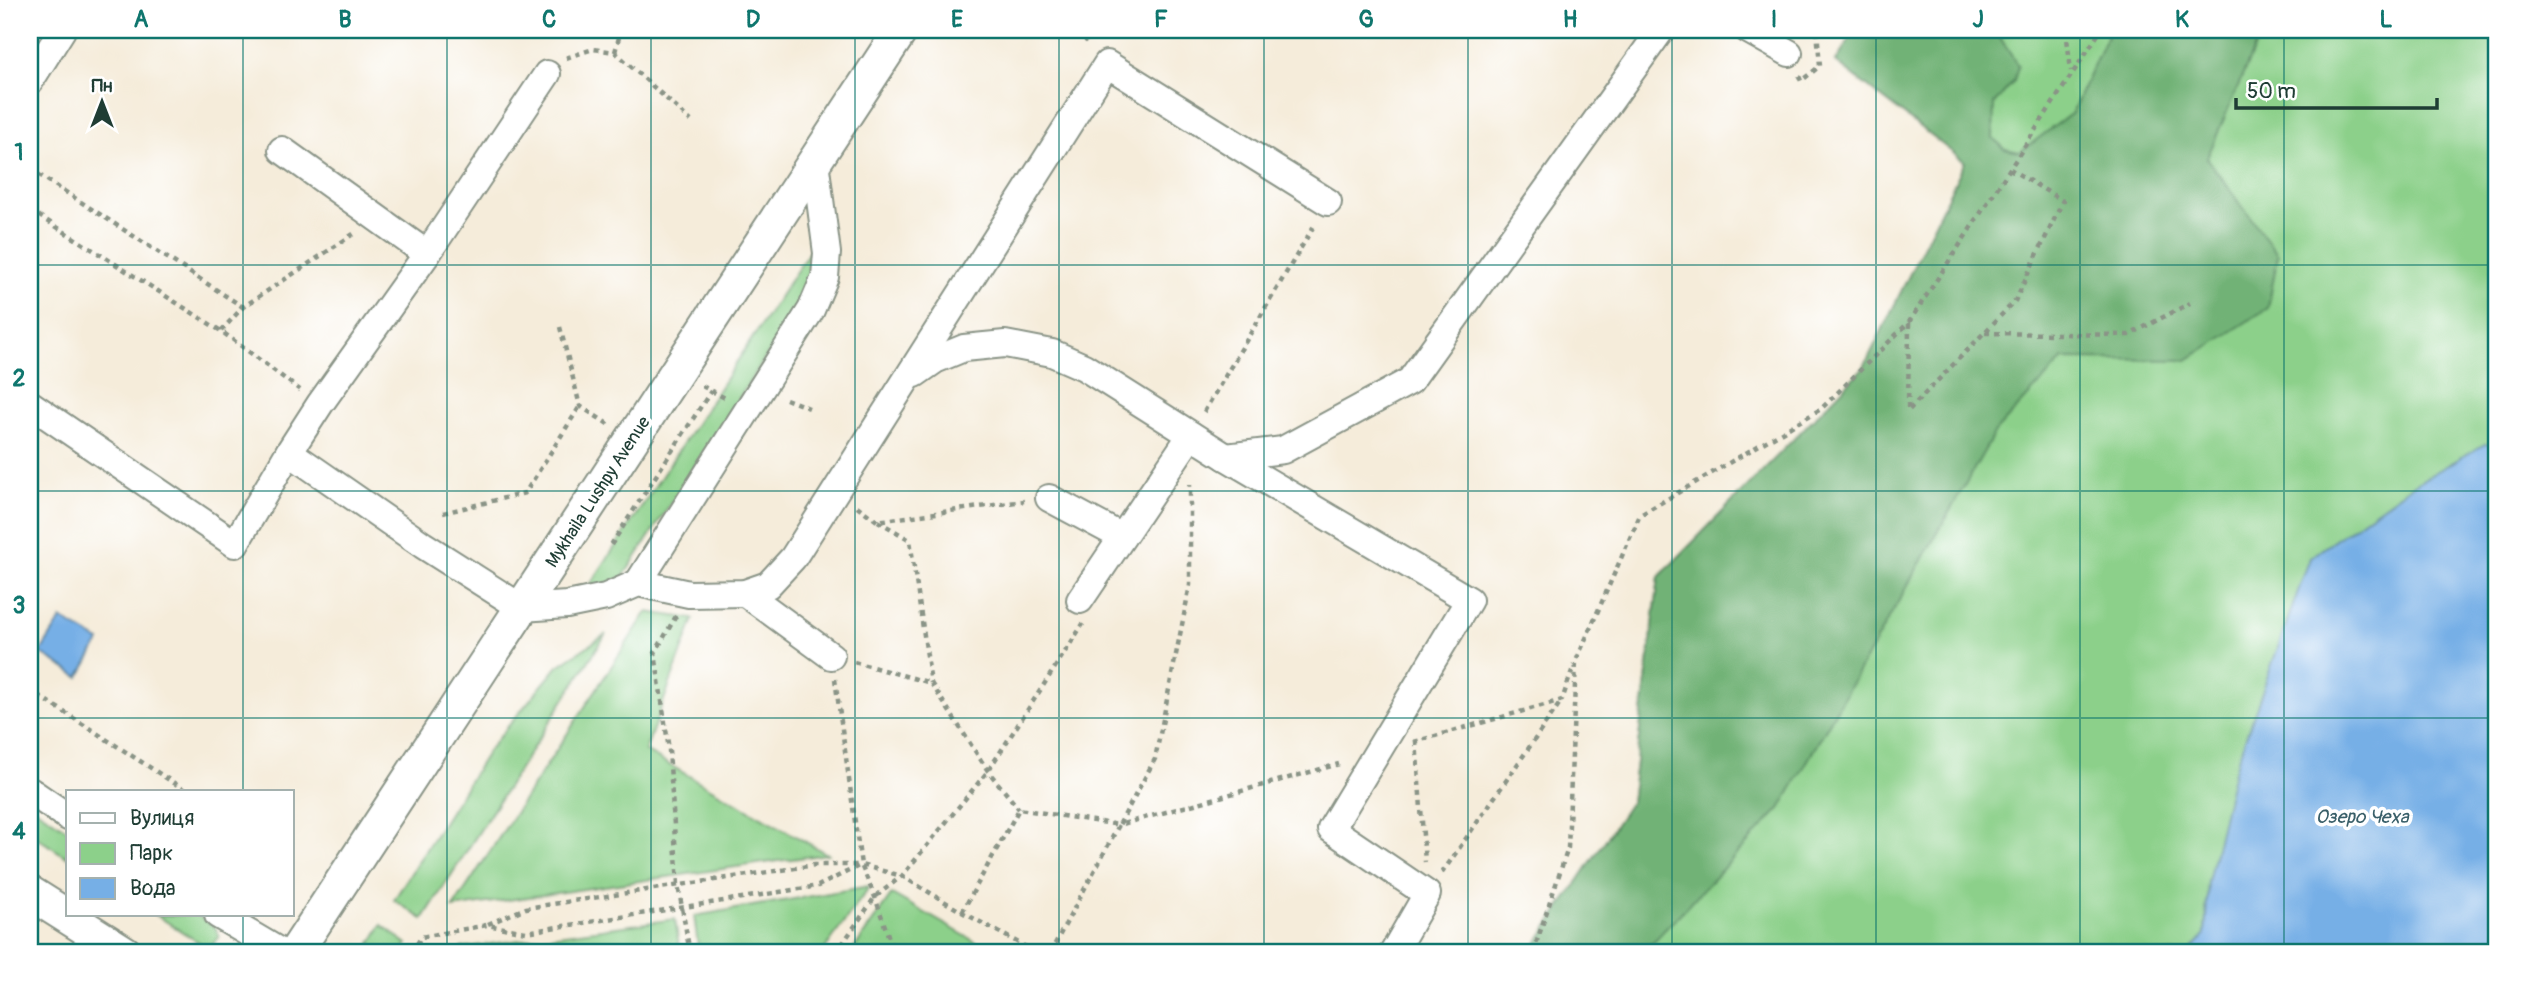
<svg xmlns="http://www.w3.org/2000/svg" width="2527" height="983" viewBox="0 0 2527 983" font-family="Pangolin,sans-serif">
  <rect width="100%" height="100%" fill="#fff"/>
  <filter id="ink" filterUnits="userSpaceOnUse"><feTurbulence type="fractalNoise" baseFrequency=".0143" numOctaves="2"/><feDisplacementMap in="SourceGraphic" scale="14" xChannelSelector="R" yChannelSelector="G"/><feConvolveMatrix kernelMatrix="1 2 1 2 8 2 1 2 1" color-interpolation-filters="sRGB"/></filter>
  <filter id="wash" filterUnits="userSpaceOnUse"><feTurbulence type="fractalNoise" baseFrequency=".00686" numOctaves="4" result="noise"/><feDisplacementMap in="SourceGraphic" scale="28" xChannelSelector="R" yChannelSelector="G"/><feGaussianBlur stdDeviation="1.57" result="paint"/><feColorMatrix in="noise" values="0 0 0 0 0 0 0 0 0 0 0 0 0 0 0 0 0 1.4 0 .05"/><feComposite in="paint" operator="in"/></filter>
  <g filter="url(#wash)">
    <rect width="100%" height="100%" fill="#f5ecda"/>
    <g fill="#8cd08a" stroke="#56865f" stroke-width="2">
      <polygon points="1855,30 2497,30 2497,446 2485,444 2408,488 2310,558 2208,882 2205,936 2189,953 1530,953 1631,802 1659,577 1864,367 1965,162 1836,62"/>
      <polygon points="811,249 815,257 814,283 623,577 607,585 588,588"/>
      <polygon points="647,612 694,619 645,751 827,854 453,908"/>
      <polygon points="606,634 423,919 394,900 490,748 558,666"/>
      <polygon points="30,805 68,830 68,858 30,833"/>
      <polygon points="870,886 822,953 699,953 694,916"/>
      <polygon points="892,894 995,953 851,953"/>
      <polygon points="156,915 197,915 215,927 219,937 211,946 203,945"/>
      <polygon points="675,919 680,953 469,953 462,948"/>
      <polygon points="382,925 407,944 401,953 365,953"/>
    </g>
    <polygon fill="#71b276" stroke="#487855" stroke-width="2" points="1855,30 1999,30 2001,39 2018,66 2014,81 1994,104 1993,138 2005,149 2020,152 2072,113 2107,35 2112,30 2266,30 2260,35 2207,158 2278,255 2268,308 2187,360 2063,359 1995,432 1780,809 1650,945 1645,953 1530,953 1631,802 1659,577 1864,367 1965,162 1836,62"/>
    <g fill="#76afe6" stroke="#4a768d" stroke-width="2">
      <polygon points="2485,444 2497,446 2497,953 2189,953 2205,935 2208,882 2235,767 2310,558 2408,488"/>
      <polygon points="61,619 100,641 79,677 40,653"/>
    </g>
  </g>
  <g filter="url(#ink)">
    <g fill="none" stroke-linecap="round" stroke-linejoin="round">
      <defs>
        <g id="minor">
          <polyline points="1748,30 1789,53"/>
          <polyline points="30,81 62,30"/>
          <polyline points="282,150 427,254"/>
          <polyline points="915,374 935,360 964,348 1005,344 1052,353 1084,367 1226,457 1469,600 1331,829 1427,894 1393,953"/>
          <polyline points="30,404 235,544 289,452 320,404 427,254 547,74"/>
          <polyline points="289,452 423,545 522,608 567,605 606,597 638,583 689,594 745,593 768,585 793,558 1107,64 1328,202"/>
          <polyline points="1226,457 1283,450 1410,381 1661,30"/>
          <polyline points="1049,498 1122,537"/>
          <polyline points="638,583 811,310 825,277 827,253 815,161"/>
          <polyline points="745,593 831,656"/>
          <polyline points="1080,600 1191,435"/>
          <polyline points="30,791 68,817"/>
          <polyline points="218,915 282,953"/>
        </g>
        <g id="major">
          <polyline points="30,893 125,953"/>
          <polyline points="295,953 901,30"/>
        </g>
      </defs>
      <use href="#minor" stroke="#8a9487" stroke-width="30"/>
      <use href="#major" stroke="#8a9487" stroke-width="37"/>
      <g stroke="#8a9487" stroke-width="4.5" stroke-dasharray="5 5" stroke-linecap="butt">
        <polyline points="1078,30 1090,46"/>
        <polyline points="2066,30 2071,71"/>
        <polyline points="615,52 621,30"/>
        <polyline points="566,58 593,49 615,52 691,121"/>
        <polyline points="1799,76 1801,81 1820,66 1817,30"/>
        <polyline points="30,169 243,307"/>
        <polyline points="30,210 221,331 300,390"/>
        <polyline points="1909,323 1908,411 2015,301 2063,201 2010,169"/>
        <polyline points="560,327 580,406 608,424"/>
        <polyline points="221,331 243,307 355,233"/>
        <polyline points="1985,333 2129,335 2190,303"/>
        <polyline points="702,386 725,398"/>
        <polyline points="786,399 809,408"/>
        <polyline points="1204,412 1315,224"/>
        <polyline points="857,506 877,521 1024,501"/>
        <polyline points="443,513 525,493 580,406"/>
        <polyline points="878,521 910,540 931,683"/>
        <polyline points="611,545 711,391"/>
        <polyline points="676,616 655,653 669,750 678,885 690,953"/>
        <polyline points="854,662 931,683 988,771 1019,809"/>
        <polyline points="835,679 861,865 875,897 894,953"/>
        <polyline points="30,690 188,792"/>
        <polyline points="1416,741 1425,862"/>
        <polyline points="1414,742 1562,700 1574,665"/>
        <polyline points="1442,873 1562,700"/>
        <polyline points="962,912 1019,809 1119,825 1155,759 1190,585 1190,484"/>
        <polyline points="488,924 526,908 815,865 857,865"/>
        <polyline points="412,953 421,937 487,925 526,932 818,886 861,865 902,876 962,912 1037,953"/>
        <polyline points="836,953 875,897 902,876 988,771 1083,624"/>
        <polyline points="1050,953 1119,825 1339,764"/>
        <polyline points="1533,953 1568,848 1576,661 1640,515 1821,409 1909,322 2101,30"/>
      </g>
      <use href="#minor" stroke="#fff" stroke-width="26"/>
      <use href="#major" stroke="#fff" stroke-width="33"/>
    </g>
  </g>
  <path fill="none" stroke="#0f766e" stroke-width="2" stroke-opacity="0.55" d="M243,30v762M447,30v923M651,30v923M855,30v923M1059,30v923M1264,30v923M1468,30v923M1672,30v923M1876,30v923M2080,30v923M2284,30v923M30,265h2467M30,491h2467M30,718h2467M243,915v38"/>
  <g text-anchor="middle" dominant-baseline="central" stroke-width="7" stroke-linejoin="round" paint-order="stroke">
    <g font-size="18" fill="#1f3d34" stroke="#fff">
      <text transform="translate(598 492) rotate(-57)">Mykhaila Lushpy Avenue</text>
    </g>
    <g font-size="19" font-style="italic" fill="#395f69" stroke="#fff">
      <text x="2362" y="817">Озеро Чеха</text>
    </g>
  </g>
  <rect width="2527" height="983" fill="none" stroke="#fff" stroke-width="77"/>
  <rect x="66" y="790" width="228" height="126" fill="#ffffff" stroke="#a5b1ae" stroke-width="2"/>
  <rect x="80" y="813" width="35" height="10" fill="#ffffff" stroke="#a5b1ae" stroke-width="2"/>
  <text x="130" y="825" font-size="21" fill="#1f3d34">Вулиця</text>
  <rect x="80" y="843" width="35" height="21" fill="#8cd08a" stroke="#a5b1ae" stroke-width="2"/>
  <text x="130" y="860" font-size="21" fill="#1f3d34">Парк</text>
  <rect x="80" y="878" width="35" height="21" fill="#76afe6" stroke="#a5b1ae" stroke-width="2"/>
  <text x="130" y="895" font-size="21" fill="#1f3d34">Вода</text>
  <g transform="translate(102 102)" stroke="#ffffff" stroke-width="5" paint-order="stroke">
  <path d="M0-5L12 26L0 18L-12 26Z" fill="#1f3d34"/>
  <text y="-10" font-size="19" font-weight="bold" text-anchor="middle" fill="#1f3d34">Пн</text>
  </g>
  <path d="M2236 98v10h201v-10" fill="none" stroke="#1f3d34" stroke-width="3.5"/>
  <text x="2247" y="98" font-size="21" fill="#1f3d34" stroke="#ffffff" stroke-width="5" paint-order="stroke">50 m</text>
  <rect x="38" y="38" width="2450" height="906" fill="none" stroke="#0f766e" stroke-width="2.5"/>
  <g font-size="23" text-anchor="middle" font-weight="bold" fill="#0f766e">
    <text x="141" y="27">A</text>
    <text x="345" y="27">B</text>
    <text x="549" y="27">C</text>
    <text x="753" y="27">D</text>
    <text x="957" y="27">E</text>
    <text x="1161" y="27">F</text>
    <text x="1366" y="27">G</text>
    <text x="1570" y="27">H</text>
    <text x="1774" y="27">I</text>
    <text x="1978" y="27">J</text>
    <text x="2182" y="27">K</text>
    <text x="2386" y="27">L</text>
    <text x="19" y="160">1</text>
    <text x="19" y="386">2</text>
    <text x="19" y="613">3</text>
    <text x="19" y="839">4</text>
  </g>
</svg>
